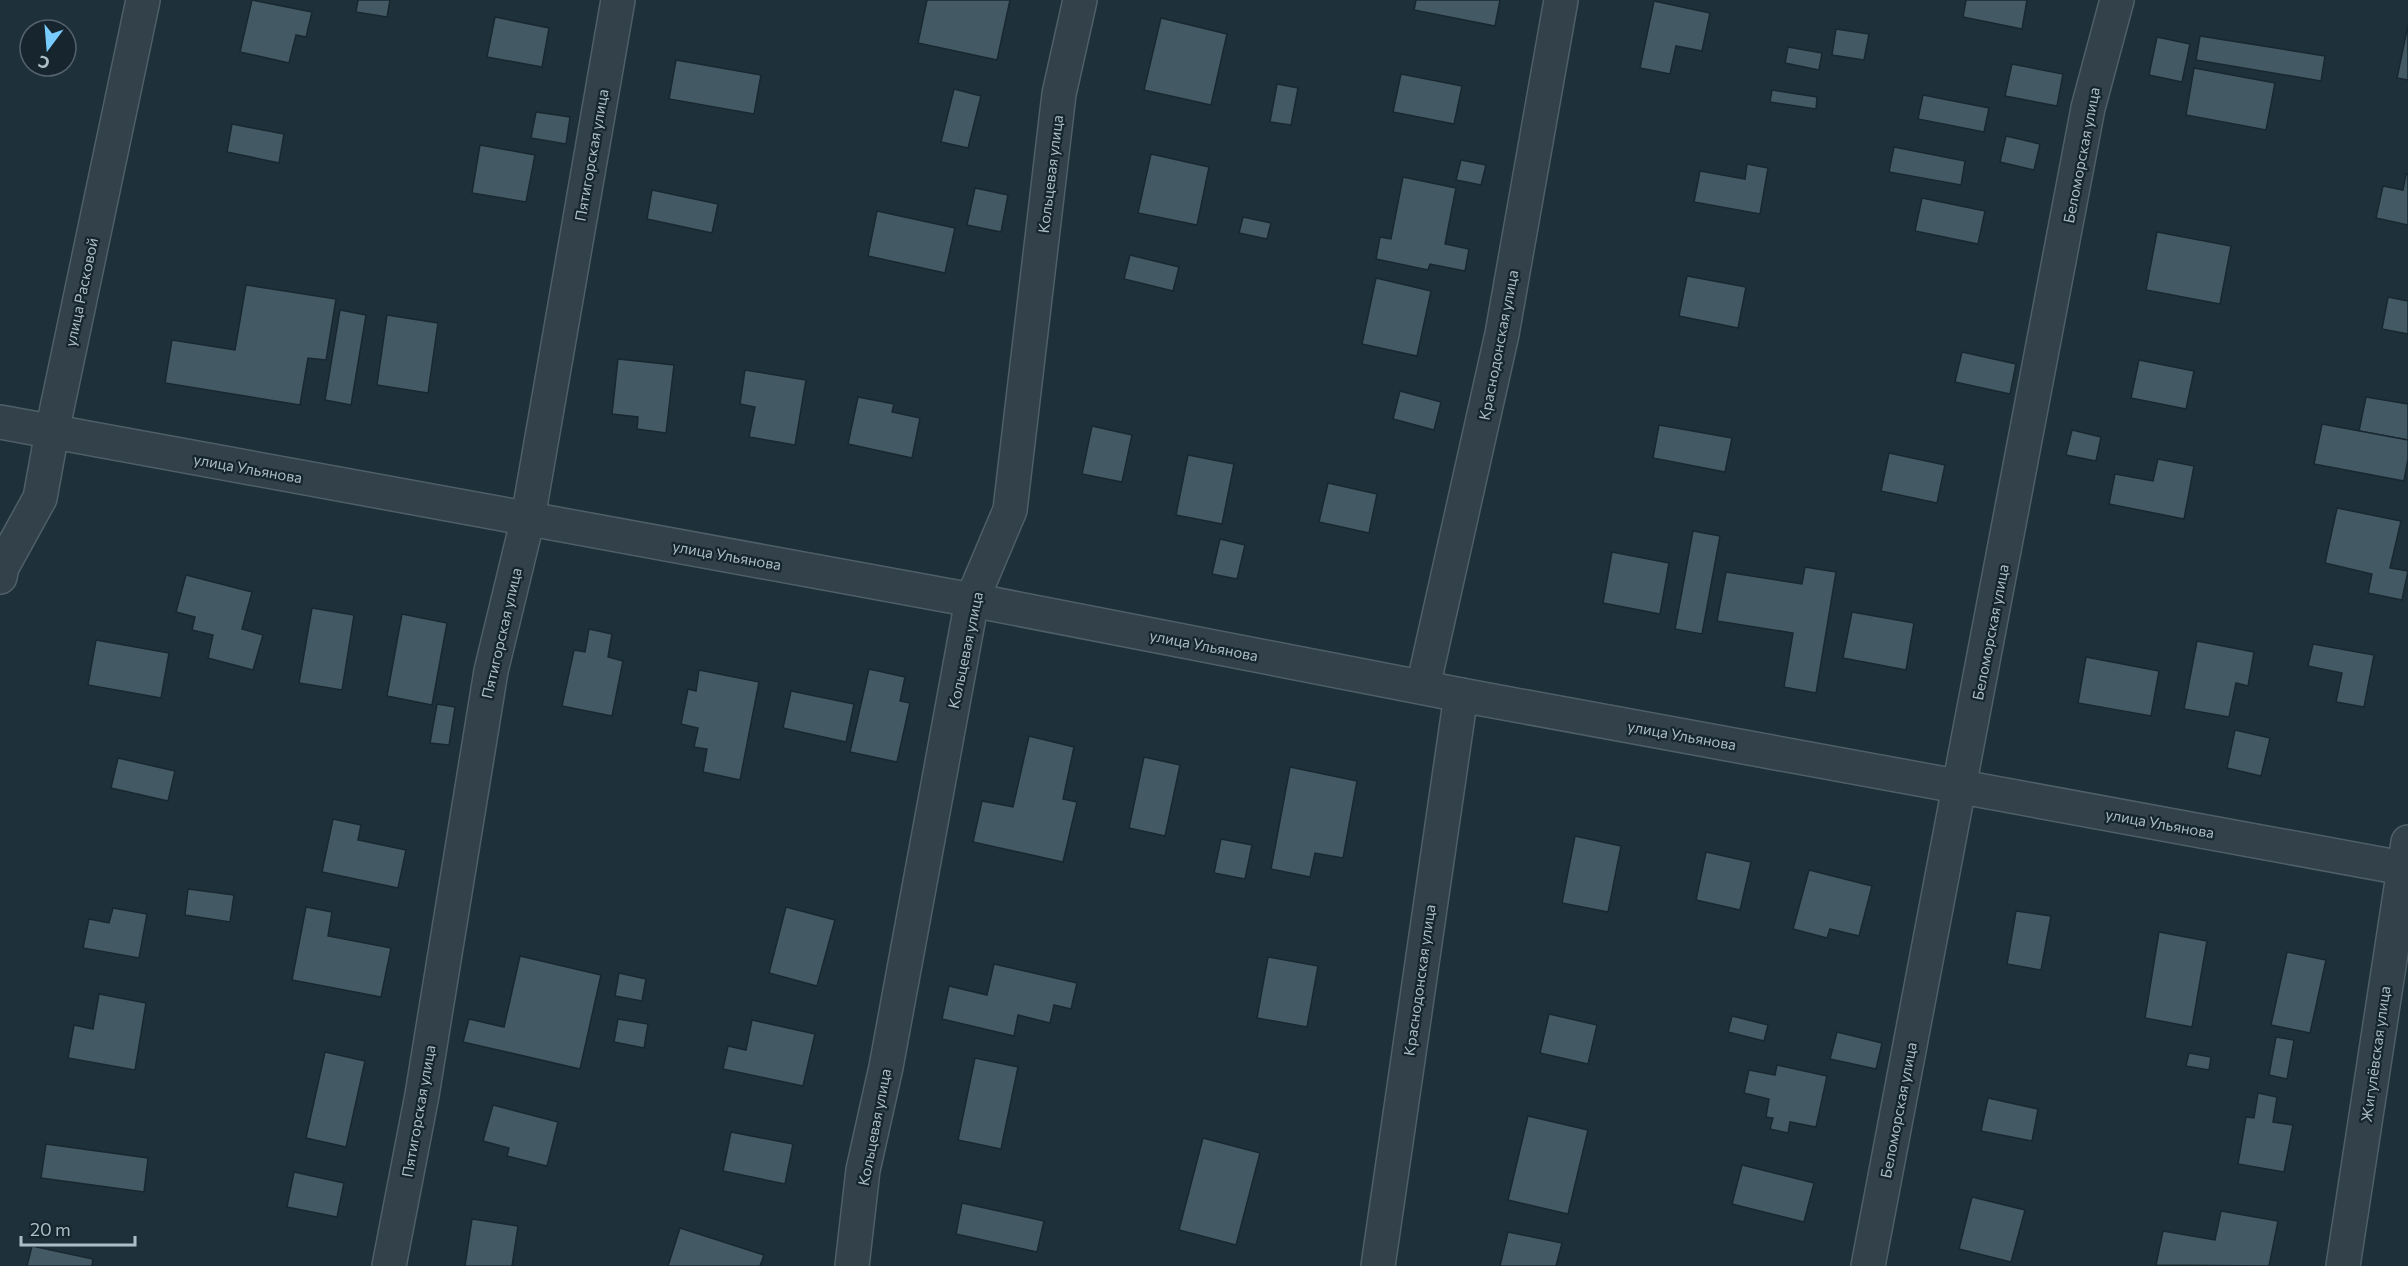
<svg xmlns="http://www.w3.org/2000/svg" width="2408" height="1266" viewBox="0 0 2408 1266" font-family="Commissioner,sans-serif">
  <rect width="100%" height="100%" fill="#1e303a"/>
  <g fill="#435964" stroke="#192830" stroke-width="1.5">
    <polygon points="252,0 312,12 306,37 296,35 289,63 240,52"/>
    <polygon points="358,0 390,0 387,17 356,12"/>
    <polygon points="927,0 1010,0 997,60 918,43"/>
    <polygon points="1416,0 1500,0 1495,26 1414,10"/>
    <polygon points="1966,0 2027,0 2022,29 1963,17"/>
    <polygon points="1654,1 1710,13 1702,51 1676,46 1670,74 1640,68"/>
    <polygon points="495,17 549,28 542,67 487,57"/>
    <polygon points="1161,18 1227,34 1211,105 1144,90"/>
    <polygon points="2408,25 2408,80 2397,78"/>
    <polygon points="1836,29 1869,34 1864,60 1832,55"/>
    <polygon points="2200,36 2325,56 2321,81 2196,60"/>
    <polygon points="2157,37 2190,44 2182,82 2149,75"/>
    <polygon points="1788,47 1822,53 1819,70 1785,63"/>
    <polygon points="676,60 761,75 754,114 669,99"/>
    <polygon points="2012,64 2063,74 2057,106 2005,96"/>
    <polygon points="2194,68 2275,83 2266,130 2186,115"/>
    <polygon points="1401,74 1462,86 1454,124 1393,112"/>
    <polygon points="1277,84 1298,88 1291,125 1270,122"/>
    <polygon points="954,89 981,96 968,148 941,142"/>
    <polygon points="1772,90 1817,97 1816,109 1770,102"/>
    <polygon points="1923,95 1989,108 1984,132 1918,119"/>
    <polygon points="536,112 570,117 566,144 531,138"/>
    <polygon points="232,124 284,134 279,163 227,152"/>
    <polygon points="2006,136 2040,144 2034,170 2000,162"/>
    <polygon points="480,145 535,155 526,202 472,193"/>
    <polygon points="1894,147 1965,161 1961,185 1889,172"/>
    <polygon points="1151,154 1209,167 1197,225 1138,213"/>
    <polygon points="1461,160 1486,165 1481,185 1456,180"/>
    <polygon points="1747,164 1768,168 1760,214 1694,202 1700,171 1745,179"/>
    <polygon points="2406,174 2408,175 2408,225 2376,218 2383,186 2403,190"/>
    <polygon points="1403,177 1456,188 1445,244 1469,249 1465,271 1430,264 1428,270 1376,259 1380,237 1391,239"/>
    <polygon points="975,188 1008,195 1001,232 967,225"/>
    <polygon points="652,190 718,204 712,233 647,219"/>
    <polygon points="1922,198 1985,211 1978,244 1915,231"/>
    <polygon points="877,211 955,228 945,273 868,256"/>
    <polygon points="1243,217 1271,223 1267,239 1239,233"/>
    <polygon points="2157,232 2231,246 2220,304 2146,290"/>
    <polygon points="1130,255 1179,267 1173,291 1124,279"/>
    <polygon points="1687,276 1746,287 1738,328 1679,316"/>
    <polygon points="1376,278 1431,291 1417,356 1362,344"/>
    <polygon points="246,285 336,299 326,360 308,358 300,405 165,383 172,340 235,350"/>
    <polygon points="2388,297 2408,301 2408,334 2382,329"/>
    <polygon points="340,310 366,315 351,405 325,400"/>
    <polygon points="387,315 438,323 428,393 377,385"/>
    <polygon points="1962,352 2016,364 2010,394 1955,382"/>
    <polygon points="618,359 674,365 666,433 637,429 638,417 612,414"/>
    <polygon points="2139,360 2194,371 2186,409 2131,398"/>
    <polygon points="745,370 806,380 795,445 749,437 755,407 740,404"/>
    <polygon points="1400,391 1441,402 1434,430 1393,419"/>
    <polygon points="858,397 894,404 892,412 920,418 912,458 848,444"/>
    <polygon points="2366,397 2408,404 2408,440 2359,431"/>
    <polygon points="2322,424 2408,440 2408,459 2404,481 2314,464"/>
    <polygon points="1659,425 1732,438 1725,472 1653,458"/>
    <polygon points="1092,426 1132,435 1122,482 1082,474"/>
    <polygon points="2072,430 2101,437 2096,461 2066,455"/>
    <polygon points="1889,453 1945,465 1937,503 1881,491"/>
    <polygon points="1188,455 1234,464 1222,524 1176,515"/>
    <polygon points="2158,459 2194,466 2184,519 2109,504 2115,474 2153,481"/>
    <polygon points="1328,483 1377,494 1369,533 1319,522"/>
    <polygon points="2337,508 2401,521 2390,568 2408,571 2402,600 2368,593 2372,574 2325,563"/>
    <polygon points="1693,531 1720,536 1702,634 1675,629"/>
    <polygon points="1220,539 1245,545 1237,579 1212,574"/>
    <polygon points="1612,552 1669,563 1660,614 1603,603"/>
    <polygon points="1805,567 1836,572 1816,693 1784,687 1793,633 1717,621 1726,572 1802,584"/>
    <polygon points="186,575 252,592 242,629 263,635 253,670 208,658 213,635 192,630 195,617 176,612"/>
    <polygon points="312,608 354,615 342,690 299,683"/>
    <polygon points="1852,612 1914,623 1906,670 1843,658"/>
    <polygon points="402,614 447,623 432,705 387,696"/>
    <polygon points="589,629 612,634 608,657 623,661 612,716 562,706 574,650 585,652"/>
    <polygon points="96,640 169,653 161,698 88,685"/>
    <polygon points="2197,641 2254,652 2248,686 2236,683 2229,717 2184,709"/>
    <polygon points="2313,644 2374,655 2364,707 2336,702 2342,673 2308,666"/>
    <polygon points="2086,657 2159,671 2151,716 2078,703"/>
    <polygon points="869,669 905,677 900,701 910,703 897,762 850,752"/>
    <polygon points="699,670 759,682 740,780 703,772 707,749 694,747 698,728 681,724 688,689 696,691"/>
    <polygon points="791,691 854,704 846,742 783,728"/>
    <polygon points="437,704 455,707 449,745 430,743"/>
    <polygon points="2235,730 2270,738 2261,776 2227,768"/>
    <polygon points="1029,736 1074,747 1063,799 1077,802 1063,862 973,842 982,801 1013,807"/>
    <polygon points="1144,757 1180,765 1165,836 1129,828"/>
    <polygon points="118,758 175,771 168,801 111,788"/>
    <polygon points="1290,767 1357,781 1343,858 1315,853 1310,877 1271,869"/>
    <polygon points="333,819 361,825 358,840 406,850 398,888 322,872"/>
    <polygon points="1575,836 1621,846 1608,912 1562,903"/>
    <polygon points="1221,839 1252,845 1245,879 1214,873"/>
    <polygon points="1706,852 1751,862 1740,910 1696,900"/>
    <polygon points="1809,870 1872,886 1859,936 1830,929 1827,938 1793,929"/>
    <polygon points="188,889 234,895 230,922 185,915"/>
    <polygon points="306,907 332,912 328,936 391,948 381,997 292,980"/>
    <polygon points="786,907 835,920 817,986 769,973"/>
    <polygon points="113,908 147,914 139,958 83,948 89,919 109,923"/>
    <polygon points="2016,911 2051,916 2041,970 2007,964"/>
    <polygon points="2159,932 2207,941 2192,1027 2145,1018"/>
    <polygon points="2287,952 2326,960 2310,1033 2271,1025"/>
    <polygon points="520,956 601,975 580,1069 463,1042 469,1019 504,1027"/>
    <polygon points="1268,957 1318,966 1307,1027 1257,1018"/>
    <polygon points="994,964 1077,983 1071,1009 1054,1005 1050,1023 1018,1015 1014,1036 942,1019 949,986 987,995"/>
    <polygon points="619,973 646,979 642,1001 615,996"/>
    <polygon points="99,994 146,1003 135,1070 68,1058 74,1025 93,1029"/>
    <polygon points="1549,1014 1597,1025 1588,1064 1540,1053"/>
    <polygon points="1732,1016 1768,1025 1764,1041 1728,1032"/>
    <polygon points="618,1019 648,1024 644,1048 614,1042"/>
    <polygon points="752,1020 815,1034 803,1086 723,1069 728,1046 746,1050"/>
    <polygon points="1837,1032 1882,1043 1876,1069 1830,1059"/>
    <polygon points="2276,1037 2294,1040 2287,1079 2269,1075"/>
    <polygon points="325,1052 365,1061 346,1147 306,1138"/>
    <polygon points="2189,1053 2211,1057 2209,1070 2186,1066"/>
    <polygon points="975,1058 1018,1067 1001,1149 958,1140"/>
    <polygon points="1777,1065 1827,1076 1816,1127 1790,1122 1788,1133 1770,1129 1773,1118 1766,1117 1769,1099 1744,1093 1749,1070 1775,1075"/>
    <polygon points="2258,1093 2277,1097 2273,1122 2293,1125 2284,1172 2238,1164 2246,1117 2254,1118"/>
    <polygon points="1988,1098 2038,1109 2032,1141 1981,1131"/>
    <polygon points="493,1105 558,1122 547,1166 507,1156 509,1148 483,1141"/>
    <polygon points="1528,1116 1588,1130 1568,1214 1508,1200"/>
    <polygon points="731,1132 793,1144 785,1184 723,1171"/>
    <polygon points="1203,1138 1260,1153 1236,1245 1179,1230"/>
    <polygon points="46,1144 148,1158 144,1192 41,1178"/>
    <polygon points="1742,1165 1814,1183 1804,1222 1732,1204"/>
    <polygon points="294,1172 344,1183 337,1217 287,1207"/>
    <polygon points="1972,1197 2025,1210 2011,1262 1959,1249"/>
    <polygon points="962,1203 1044,1221 1037,1252 956,1234"/>
    <polygon points="2221,1211 2278,1221 2269,1266 2156,1265 2163,1231 2215,1240"/>
    <polygon points="472,1219 518,1226 512,1266 465,1266"/>
    <polygon points="680,1228 764,1255 760,1266 668,1266"/>
    <polygon points="1508,1232 1562,1243 1556,1266 1500,1266"/>
    <polygon points="32,1246 93,1259 92,1266 27,1266"/>
  </g>
  <g fill="none" stroke-linecap="round" stroke-linejoin="round">
    <defs>
      <g id="minor">
        <polyline points="0,422 972,600 1461,695 2408,869"/>
        <polyline points="0,577 2,567 40,498 52,432 143,0"/>
        <polyline points="1423,687 1502,334 1561,0"/>
        <polyline points="389,1266 422,1095 491,671 528,518 618,0"/>
        <polyline points="852,1266 863,1170 886,1067 972,600 1010,510 1059,94 1080,0"/>
        <polyline points="1378,1266 1461,695"/>
        <polyline points="1868,1266 2088,108 2117,0"/>
        <polyline points="2343,1266 2408,842"/>
      </g>
    </defs>
    <use href="#minor" stroke="#4f5f68" stroke-width="36"/>
    <use href="#minor" stroke="#32414a" stroke-width="33"/>
  </g>
  <g text-anchor="middle" dominant-baseline="central" stroke-width="4.5" stroke-linejoin="round" paint-order="stroke">
    <g font-size="15" fill="#acbdc7" stroke="#17262e">
      <text transform="translate(591 155) rotate(-80)">Пятигорская улица</text>
      <text transform="translate(2081 155) rotate(-79)">Беломорская улица</text>
      <text transform="translate(1050 174) rotate(-83)">Кольцевая улица</text>
      <text transform="translate(81 292) rotate(-78)">улица Расковой</text>
      <text transform="translate(1498 345) rotate(-79)">Краснодонская улица</text>
      <text transform="translate(248 468) rotate(10)">улица Ульянова</text>
      <text transform="translate(727 555) rotate(10)">улица Ульянова</text>
      <text transform="translate(1990 632) rotate(-79)">Беломорская улица</text>
      <text transform="translate(501 633) rotate(-77)">Пятигорская улица</text>
      <text transform="translate(1204 645) rotate(11)">улица Ульянова</text>
      <text transform="translate(965 650) rotate(-78)">Кольцевая улица</text>
      <text transform="translate(1682 735) rotate(10)">улица Ульянова</text>
      <text transform="translate(2160 823) rotate(10)">улица Ульянова</text>
      <text transform="translate(1419 980) rotate(-82)">Краснодонская улица</text>
      <text transform="translate(2375 1054) rotate(-82)">Жигулёвская улица</text>
      <text transform="translate(1898 1110) rotate(-79)">Беломорская улица</text>
      <text transform="translate(418 1111) rotate(-80)">Пятигорская улица</text>
      <text transform="translate(874 1127) rotate(-79)">Кольцевая улица</text>
    </g>
  </g>
  <g transform="translate(48 48) rotate(196)"><circle r="28" fill="#17262e" stroke="#53626b" stroke-width="1.5"/>
  <path d="M0-4.5L10 22L0 15L-10 22Z" fill="#79ccff"/>
  <text y="-9" font-size="16" font-weight="bold" text-anchor="middle" fill="#acbdc7">С</text>
  </g>
  <path d="M21 1236v9h114v-9" fill="none" stroke="#acbdc7" stroke-width="3"/>
  <text x="30" y="1236" font-size="18" fill="#acbdc7" stroke="#17262e" stroke-width="4.5" paint-order="stroke">20 m</text>
</svg>
